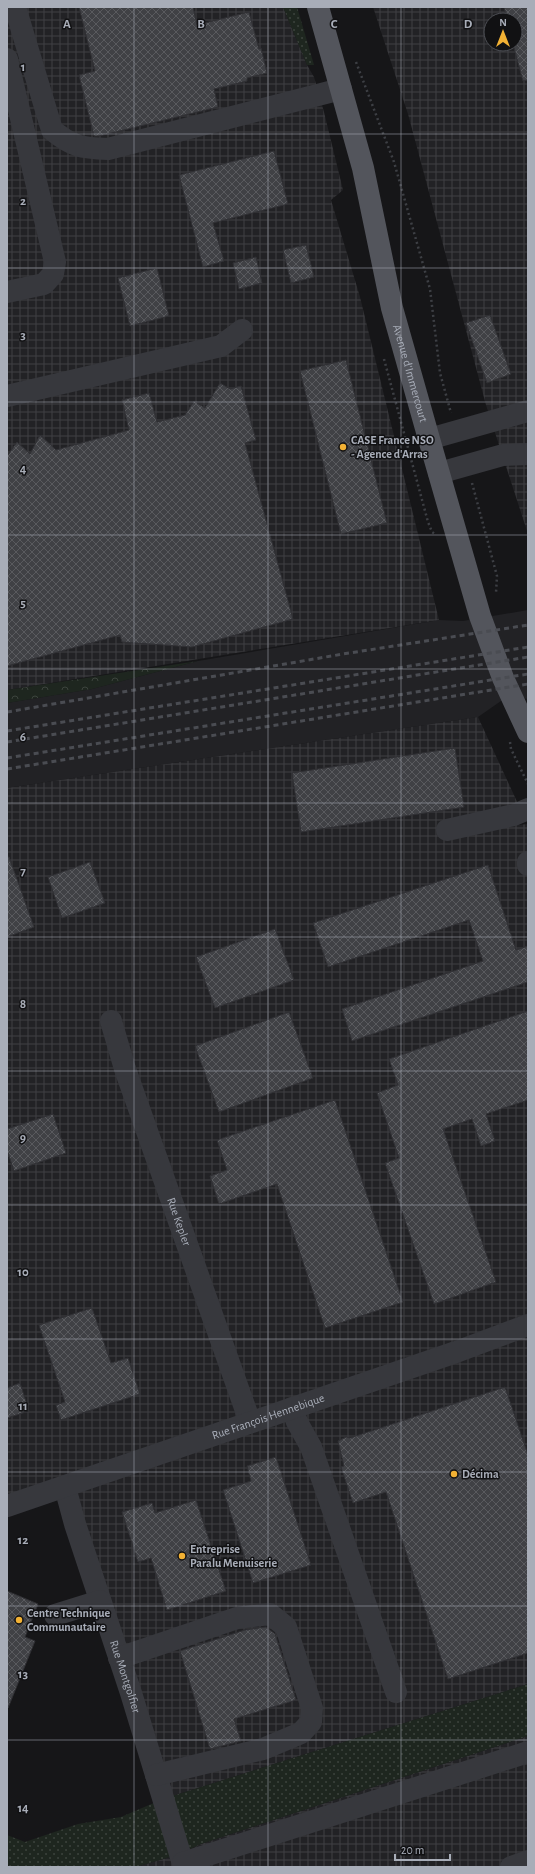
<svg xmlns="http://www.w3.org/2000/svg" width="535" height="1874" viewBox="0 0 535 1874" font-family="'Alegreya Sans',sans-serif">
  <defs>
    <pattern id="industrial-grid" width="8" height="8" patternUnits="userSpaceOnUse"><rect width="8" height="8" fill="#222225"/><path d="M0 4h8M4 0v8" fill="none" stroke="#3f3f43"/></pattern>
    <pattern id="grass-dots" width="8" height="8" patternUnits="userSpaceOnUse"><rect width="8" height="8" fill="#1e261f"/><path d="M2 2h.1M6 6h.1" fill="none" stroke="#3c433d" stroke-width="1.8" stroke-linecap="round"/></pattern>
    <pattern id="forest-crowns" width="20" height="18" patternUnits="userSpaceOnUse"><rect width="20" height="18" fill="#1e261f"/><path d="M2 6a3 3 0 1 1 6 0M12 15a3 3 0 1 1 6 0" fill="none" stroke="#3c433d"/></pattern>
    <pattern id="building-cross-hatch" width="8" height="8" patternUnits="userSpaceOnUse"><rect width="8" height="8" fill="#404145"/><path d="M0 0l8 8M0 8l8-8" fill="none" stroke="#595a5e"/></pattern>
  </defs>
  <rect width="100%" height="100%" fill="#161618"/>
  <polygon fill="#222225" points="528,610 528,699 518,697 501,701 478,717 7,788 7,703 92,689 198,661 439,620 463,621"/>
  <g fill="url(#industrial-grid)" fill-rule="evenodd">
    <polygon points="7,7 283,7 307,65 314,77 324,112 343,190 331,200 360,297 439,620 7,690"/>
    <path d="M373,7h155v527l-42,-129 -78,-291zM491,20h24v24h-24z"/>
    <polygon points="478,717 519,806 518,825 528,824 528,1684 163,1799 65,1487 7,1506 7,788"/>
    <polygon points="528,1736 528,1867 136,1867 180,1854 201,1844"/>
  </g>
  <g fill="url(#grass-dots)">
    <polygon points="283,7 297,7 314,65 307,65"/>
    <polygon points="528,1684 528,1736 201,1844 180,1854 136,1867 7,1867 7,1835 25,1842 78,1824 121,1817 163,1799"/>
  </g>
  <polygon fill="url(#forest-crowns)" points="198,661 92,689 7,703 7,690"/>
  <g fill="url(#building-cross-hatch)" stroke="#303034">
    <polygon points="79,7 193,7 197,25 249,12 259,49 261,48 267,73 247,78 247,81 214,89 218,107 99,136 94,136 79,75 95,71"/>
    <polygon points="504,7 528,7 528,80 523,81 513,44 515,44 515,20 507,20"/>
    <polygon points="274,151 288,204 213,223 224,261 203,267 179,175"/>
    <polygon points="306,245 314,277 291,283 283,250"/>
    <polygon points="256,257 262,283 239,289 233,263"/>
    <polygon points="157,268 169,316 130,326 118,278"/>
    <polygon points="490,315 511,374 487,383 466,323"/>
    <polygon points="346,360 387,523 341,534 300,371"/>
    <polygon points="220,383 230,389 241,386 256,440 245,443 293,619 192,647 122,642 120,635 7,666 7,456 17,442 30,454 40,435 56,450 129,430 122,400 149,393 157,422 185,415 194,401 205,408"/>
    <polygon points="455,748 464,807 301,832 292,773"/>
    <polygon points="7,857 9,857 34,927 7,937"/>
    <polygon points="90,862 105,903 62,918 48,877"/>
    <polygon points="488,865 516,950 528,946 528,982 352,1041 342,1009 483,961 469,920 328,967 313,923"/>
    <polygon points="275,929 294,980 215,1008 196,957"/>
    <polygon points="528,1011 528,1100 486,1114 495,1141 481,1146 472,1119 443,1129 496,1282 434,1304 385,1163 399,1158 377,1093 398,1085 389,1059"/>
    <polygon points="289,1012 313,1078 219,1112 195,1046"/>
    <polygon points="335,1100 403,1302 325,1328 277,1184 219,1204 210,1176 227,1170 217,1140"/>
    <polygon points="53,1114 66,1153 14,1171 7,1150 7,1129"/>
    <polygon points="92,1308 111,1363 128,1358 140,1394 61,1420 56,1405 65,1402 39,1325"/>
    <polygon points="20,1383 29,1411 7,1418 7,1388"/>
    <polygon points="505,1387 528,1455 528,1653 448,1679 386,1492 353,1503 341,1467 344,1466 338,1441 346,1437 350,1438"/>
    <polygon points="276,1457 311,1565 253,1583 223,1490 251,1481 247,1466"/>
    <polygon points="196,1500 226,1591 167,1610 151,1558 138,1562 122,1512 152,1503 155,1513"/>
    <polygon points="7,1591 38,1604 25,1637 35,1641 8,1708"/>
    <polygon points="266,1627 275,1634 296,1700 234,1719 241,1741 210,1749 180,1651 245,1630"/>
  </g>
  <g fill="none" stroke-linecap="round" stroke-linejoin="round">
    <g stroke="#3d3f44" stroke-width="2.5" stroke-dasharray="2 3" stroke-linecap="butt">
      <polyline points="356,62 394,162 430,289 440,373 451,413"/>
      <polyline points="384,359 428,522 432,532 435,534"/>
      <polyline points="472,483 497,576 496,593"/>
      <polyline points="510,742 511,749 528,784"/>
    </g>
    <g stroke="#37383d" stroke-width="22">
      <path d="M15,7l37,123c21,17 29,18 56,19l233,-60"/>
      <polyline points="7,59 55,262 53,274 44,284 7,292"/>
      <polyline points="7,396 221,346 242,330"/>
      <polyline points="429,439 528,411"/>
      <polyline points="439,473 503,455 528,454"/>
      <polyline points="447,830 514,815 528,809"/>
      <polyline points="528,862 528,865"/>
      <path id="s1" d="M111,1021l14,48 125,353"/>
      <polyline points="292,1408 297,1422 311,1447 396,1692"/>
      <path id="s2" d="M65,1487l10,37 56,169 53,174"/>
      <path id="s3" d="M7,1506l449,-154 72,-27"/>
      <polyline points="55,1615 100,1601"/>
      <polyline points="119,1658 237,1618 270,1614 286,1627 312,1708 311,1722 301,1733 263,1749 156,1775"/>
      <polyline points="183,1863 528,1752"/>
      <polyline points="511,1867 528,1861"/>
    </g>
    <path stroke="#53555c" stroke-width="22" id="s4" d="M318,7l45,161 29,140 37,131 51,177 23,62 25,54"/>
    <g stroke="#4a4c52" stroke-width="3" stroke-dasharray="5 4" stroke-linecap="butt">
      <polyline points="7,712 343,654 528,625"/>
      <polyline points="7,731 528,647"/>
      <polyline points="7,742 528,657"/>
      <polyline points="7,758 528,674"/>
      <polyline points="7,769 528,684"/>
    </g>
  </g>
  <path fill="none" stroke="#a8adb8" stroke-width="1" stroke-opacity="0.55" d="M134,7v1860M268,7v1860M401,7v1860M7,134h521M7,268h521M7,402h521M7,535h521M7,669h521M7,803h521M7,937h521M7,1071h521M7,1205h521M7,1339h521M7,1472h521M7,1606h521M7,1740h521"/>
  <g fill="#f2b134" stroke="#111113" stroke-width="1.5">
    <circle cx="343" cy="447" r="4"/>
    <circle cx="454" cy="1474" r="4"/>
    <circle cx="182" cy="1556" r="4"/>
    <circle cx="19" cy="1620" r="4"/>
  </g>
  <g text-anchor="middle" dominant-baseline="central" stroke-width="3" stroke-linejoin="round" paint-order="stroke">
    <g font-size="12" fill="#a8adb8" stroke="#111113">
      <text stroke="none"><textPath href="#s4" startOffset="378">Avenue d'Immercourt</textPath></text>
      <text stroke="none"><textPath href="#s1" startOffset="212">Rue Kepler</textPath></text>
      <text stroke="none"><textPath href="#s3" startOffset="276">Rue François Hennebique</textPath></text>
      <text stroke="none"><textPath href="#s2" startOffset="199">Rue Montgolfier</textPath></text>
    </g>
    <g font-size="12" font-weight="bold" fill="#a8adb8" stroke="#111113" text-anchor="start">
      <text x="351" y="440">CASE France NSO<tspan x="351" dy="14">- Agence d'Arras</tspan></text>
      <text x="462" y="1474">Décima</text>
      <text x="190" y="1549">Entreprise<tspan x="190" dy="14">Paralu Menuiserie</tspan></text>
      <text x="27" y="1613">Centre Technique<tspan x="27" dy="14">Communautaire</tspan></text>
    </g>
  </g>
  <g font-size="13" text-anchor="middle" font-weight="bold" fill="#a8adb8" stroke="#111113" stroke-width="3" stroke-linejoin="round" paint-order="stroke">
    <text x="67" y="28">A</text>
    <text x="201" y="28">B</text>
    <text x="334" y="28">C</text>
    <text x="468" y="28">D</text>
    <text x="23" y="71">1</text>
    <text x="23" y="205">2</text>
    <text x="23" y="339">3</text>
    <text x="23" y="473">4</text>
    <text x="23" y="607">5</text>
    <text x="23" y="741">6</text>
    <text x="23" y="875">7</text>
    <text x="23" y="1008">8</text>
    <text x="23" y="1142">9</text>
    <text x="23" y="1276">10</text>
    <text x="23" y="1410">11</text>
    <text x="23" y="1544">12</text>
    <text x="23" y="1678">13</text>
    <text x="23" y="1812">14</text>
  </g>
  <rect width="535" height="1874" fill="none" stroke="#a8adb8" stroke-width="16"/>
  <g transform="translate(503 32)"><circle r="19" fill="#111113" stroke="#4d4f55"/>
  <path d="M0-3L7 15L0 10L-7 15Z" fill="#f2b134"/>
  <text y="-6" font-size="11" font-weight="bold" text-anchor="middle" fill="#a8adb8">N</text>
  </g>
  <path d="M395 1854v6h55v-6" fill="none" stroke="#a8adb8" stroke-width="2"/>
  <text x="401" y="1854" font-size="12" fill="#a8adb8" stroke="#111113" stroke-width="3" paint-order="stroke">20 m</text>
</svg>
